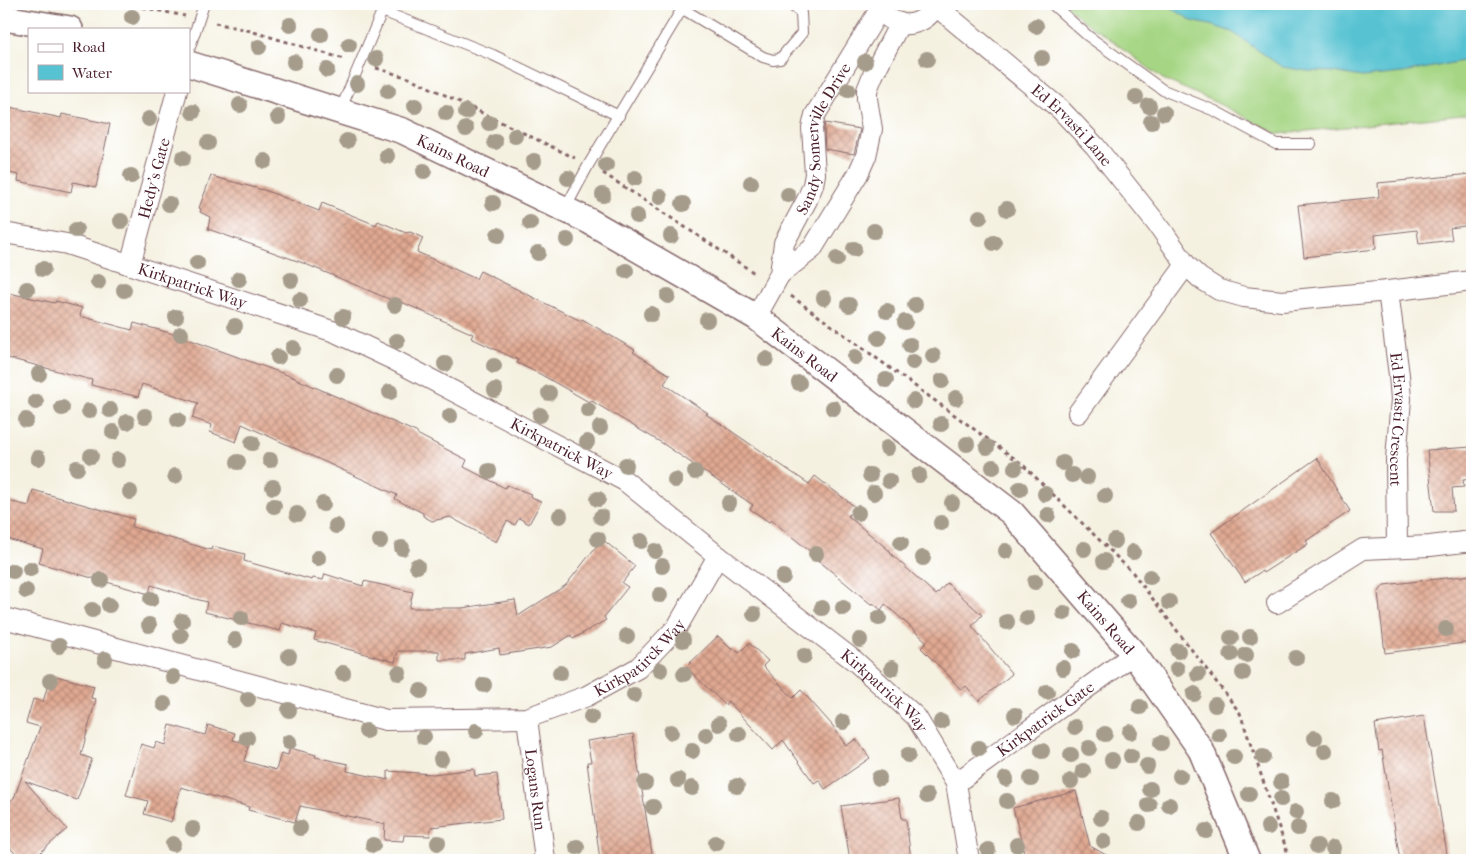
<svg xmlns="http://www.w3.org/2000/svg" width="1476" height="864" viewBox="0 0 1476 864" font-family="'IM FELL French Canon',serif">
  <defs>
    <pattern id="building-cross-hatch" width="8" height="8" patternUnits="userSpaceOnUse" patternTransform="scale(1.25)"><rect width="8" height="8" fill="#e0a992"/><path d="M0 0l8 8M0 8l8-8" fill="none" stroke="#b88977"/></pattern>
  </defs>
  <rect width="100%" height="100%" fill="#fff"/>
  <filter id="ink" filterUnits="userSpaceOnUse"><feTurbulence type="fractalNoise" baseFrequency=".02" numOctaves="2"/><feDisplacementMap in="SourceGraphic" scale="10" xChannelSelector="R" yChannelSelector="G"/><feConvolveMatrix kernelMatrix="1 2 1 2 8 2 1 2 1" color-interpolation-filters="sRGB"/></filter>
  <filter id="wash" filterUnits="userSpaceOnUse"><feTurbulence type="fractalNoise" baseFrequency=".0096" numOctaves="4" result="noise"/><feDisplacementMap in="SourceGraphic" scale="20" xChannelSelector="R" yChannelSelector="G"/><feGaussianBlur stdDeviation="1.12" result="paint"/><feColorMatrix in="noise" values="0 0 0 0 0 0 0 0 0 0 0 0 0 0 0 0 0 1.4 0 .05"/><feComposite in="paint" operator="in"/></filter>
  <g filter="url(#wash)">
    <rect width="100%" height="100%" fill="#f5f1e1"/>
    <polygon fill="#a6d684" stroke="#787a58" points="1064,4 1472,4 1472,114 1278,134 1217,103 1163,79 1098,30 1095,30"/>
    <polygon fill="#57c2d2" stroke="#50707e" points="1167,4 1472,4 1472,59 1403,73 1362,77 1333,72 1307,71 1282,67 1232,32 1214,26 1192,21 1175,10"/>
    <g id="blocks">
      <g fill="url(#building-cross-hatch)">
        <polygon points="9,107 61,118 62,114 110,124 96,187 73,182 71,192 18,181 19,175 4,172 4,131"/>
        <polygon points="825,123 860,129 854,154 825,149 824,129"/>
        <polygon points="1472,174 1472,225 1450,228 1452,240 1419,244 1417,230 1375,235 1376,249 1304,257 1298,205 1379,197 1378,183"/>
        <polygon points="211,176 267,191 319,211 322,203 376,225 378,221 406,233 410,232 423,238 417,252 476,279 480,271 581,321 582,319 635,350 633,352 670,375 664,384 708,413 706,414 809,484 815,476 855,507 848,516 891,552 890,553 936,595 947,583 982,615 972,626 1012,674 979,701 966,686 961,690 948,675 921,648 927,642 885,604 881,610 873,603 872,605 819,561 821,560 771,520 769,522 750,509 753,505 662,443 590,400 589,402 540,374 517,363 518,360 471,338 473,334 397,300 396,302 303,263 208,229 210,217 200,212 201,209 199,208"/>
        <polygon points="4,292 55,303 56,301 82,308 80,316 132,330 134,323 177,335 290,376 418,433 417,434 467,460 464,467 505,488 507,485 531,494 530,496 541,502 529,524 519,518 515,525 507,521 496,542 450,517 432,521 423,516 423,513 395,499 397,495 242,424 236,442 210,432 212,425 192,418 198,403 142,384 138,397 91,385 92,380 4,357"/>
        <polygon points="1472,447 1472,479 1463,480 1464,487 1452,488 1454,511 1434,511 1427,450"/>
        <polygon points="1317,458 1350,511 1306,541 1308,544 1263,573 1262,571 1245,582 1211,533"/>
        <polygon points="33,490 134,519 132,527 211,550 212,546 245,554 244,561 312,580 313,578 323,580 325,574 363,586 364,581 413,592 409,608 462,608 515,600 518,616 566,585 602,539 635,566 622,583 628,587 604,617 606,620 573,639 571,635 552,647 500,655 499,648 465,654 465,660 439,660 439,651 398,651 395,662 314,640 316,633 282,623 280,631 205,612 207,602 184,596 184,595 151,585 149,594 39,563 43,549 4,538 4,500 29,506"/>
        <polygon points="1472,575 1472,642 1385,653 1378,593 1384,585"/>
        <polygon points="718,636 732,650 734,648 739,653 749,643 768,661 763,666 793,698 801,690 833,726 846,746 856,739 870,758 825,789 819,780 814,783 783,740 773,750 728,701 725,705 686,667"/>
        <polygon points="56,676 94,686 91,698 96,699 81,755 92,759 77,800 25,781 67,829 32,860 21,860 4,841 4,807 14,798 40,727 26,723 33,699 43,702 48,684 53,686"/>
        <polygon points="1424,716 1448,860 1400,860 1382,750 1379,751 1375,724"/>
        <polygon points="170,725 205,735 208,725 235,733 233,740 249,744 244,761 276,770 281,753 288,755 290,748 316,755 315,757 348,764 347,771 388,780 388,771 433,774 474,769 475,776 497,774 502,819 431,827 430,836 404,835 403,841 384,840 385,824 300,806 295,822 248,810 249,807 181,787 171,822 144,814 148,801 126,795 141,744 154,748 156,742 165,745"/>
        <polygon points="633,734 653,860 600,860 587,762 591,762 587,741"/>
        <polygon points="1076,791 1090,846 1115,860 1026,860 1013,808"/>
        <polygon points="899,798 902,819 906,819 911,860 850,860 841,806"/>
      </g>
    </g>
  </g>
  <g filter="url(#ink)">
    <use href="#blocks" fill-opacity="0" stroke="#86686b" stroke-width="1"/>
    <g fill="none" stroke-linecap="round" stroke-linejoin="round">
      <defs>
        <g id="service">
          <polyline points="1052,4 1088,36 1163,90 1215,111 1276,144 1311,144"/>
          <polyline points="683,9 763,57 773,60 780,59 802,33 801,13 790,4"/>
          <polyline points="382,11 493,55 619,116"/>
          <polyline points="189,50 204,4"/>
          <polyline points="340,111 385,4"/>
          <polyline points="565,209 589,164 685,4"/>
        </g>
        <g id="minor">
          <path id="s1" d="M936,6l124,103 35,37 66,83 25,36 14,13 19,12 25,7 38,4 106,-10 84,-10"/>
          <path d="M889,18c17,13 39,4 47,-14"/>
          <path id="s2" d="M4,233l63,11 268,88 57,27 233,122 93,75 138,106 60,55 40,66 13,77"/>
          <path id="s3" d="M130,265l47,-174"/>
          <polyline points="780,274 812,249 858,174 866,156 872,129 867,99 867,90 873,75 900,23"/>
          <path id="s4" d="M1388,291l11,84 2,24 -5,60 1,87"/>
          <path id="s5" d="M756,317l24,-43 4,-31 23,-43 6,-15 2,-11 -3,-46 3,-13 65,-106"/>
          <polyline points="1078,413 1186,265"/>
          <polyline points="1277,603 1363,549 1430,546 1472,541"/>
          <path id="s6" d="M4,618l382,102 141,-2 60,-22 51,-28 39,-41 41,-71"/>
          <path id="s7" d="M527,718l18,142"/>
          <path id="s8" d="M956,783l178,-129"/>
        </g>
        <g id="tertiary">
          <polyline points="4,18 70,29"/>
          <path id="s9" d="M189,64l214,67 186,90 167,96 256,196 122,141 67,96 46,110"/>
        </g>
      </defs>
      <use href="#service" stroke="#86686b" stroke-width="12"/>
      <use href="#minor" stroke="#86686b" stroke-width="22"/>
      <use href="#tertiary" stroke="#86686b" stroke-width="28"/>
      <g stroke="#86686b" stroke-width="3" stroke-dasharray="4 4" stroke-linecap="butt">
        <polyline points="127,4 185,16"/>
        <polyline points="215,23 247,30 344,59"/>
        <polyline points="376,68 412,79 575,158"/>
        <polyline points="603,173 756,274"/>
        <polyline points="791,296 1022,464 1133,573 1240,713 1290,860"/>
      </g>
      <use href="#service" stroke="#fff" stroke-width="10"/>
      <use href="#minor" stroke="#fff" stroke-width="20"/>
      <use href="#tertiary" stroke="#fff" stroke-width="25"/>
    </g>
    <g fill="#a69c8c">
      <circle cx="132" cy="17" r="8"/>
      <circle cx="290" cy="25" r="8"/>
      <circle cx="1036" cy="26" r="8"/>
      <circle cx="321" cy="35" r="8"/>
      <circle cx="349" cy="45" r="8"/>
      <circle cx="259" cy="47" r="8"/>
      <circle cx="1042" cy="58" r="8"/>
      <circle cx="376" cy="59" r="8"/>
      <circle cx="927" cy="59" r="8"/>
      <circle cx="294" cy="62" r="8"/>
      <circle cx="865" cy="62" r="8"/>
      <circle cx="327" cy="70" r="8"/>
      <circle cx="357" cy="84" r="8"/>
      <circle cx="848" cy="90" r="8"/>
      <circle cx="388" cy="91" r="8"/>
      <circle cx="1136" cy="97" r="8"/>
      <circle cx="240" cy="105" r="8"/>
      <circle cx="415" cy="106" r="8"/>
      <circle cx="1149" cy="106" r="8"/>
      <circle cx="193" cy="112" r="8"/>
      <circle cx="466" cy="112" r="8"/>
      <circle cx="446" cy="113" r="8"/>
      <circle cx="1164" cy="113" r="8"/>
      <circle cx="278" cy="117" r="8"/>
      <circle cx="149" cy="119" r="8"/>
      <circle cx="1151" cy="122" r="8"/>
      <circle cx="489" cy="123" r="8"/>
      <circle cx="466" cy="129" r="8"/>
      <circle cx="515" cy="136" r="8"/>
      <circle cx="347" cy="141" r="8"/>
      <circle cx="495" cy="142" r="8"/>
      <circle cx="208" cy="143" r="8"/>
      <circle cx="387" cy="156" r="8"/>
      <circle cx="183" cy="158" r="8"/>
      <circle cx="265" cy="161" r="8"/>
      <circle cx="534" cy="161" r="8"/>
      <circle cx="606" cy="165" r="8"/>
      <circle cx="424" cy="171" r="8"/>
      <circle cx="131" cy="176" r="8"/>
      <circle cx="568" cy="178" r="8"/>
      <circle cx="635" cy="178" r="8"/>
      <circle cx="751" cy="183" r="8"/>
      <circle cx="603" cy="195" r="8"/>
      <circle cx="788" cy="195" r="8"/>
      <circle cx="660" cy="197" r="8"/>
      <circle cx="493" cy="203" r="8"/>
      <circle cx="169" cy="204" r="8"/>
      <circle cx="683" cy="204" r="8"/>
      <circle cx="1007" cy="209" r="8"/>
      <circle cx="637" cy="216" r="8"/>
      <circle cx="980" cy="217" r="8"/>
      <circle cx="121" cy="221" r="8"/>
      <circle cx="530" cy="223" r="8"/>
      <circle cx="76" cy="230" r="8"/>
      <circle cx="874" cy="231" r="8"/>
      <circle cx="498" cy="235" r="8"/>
      <circle cx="671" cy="236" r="8"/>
      <circle cx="567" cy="240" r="8"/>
      <circle cx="994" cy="243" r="8"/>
      <circle cx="854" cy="249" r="8"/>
      <circle cx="538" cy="253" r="8"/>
      <circle cx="837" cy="259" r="8"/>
      <circle cx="197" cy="263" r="8"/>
      <circle cx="43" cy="269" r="8"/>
      <circle cx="626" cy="271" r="8"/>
      <circle cx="239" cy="279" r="8"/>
      <circle cx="291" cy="280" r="8"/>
      <circle cx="98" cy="282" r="8"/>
      <circle cx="27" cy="289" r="8"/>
      <circle cx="124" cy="290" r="8"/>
      <circle cx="668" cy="296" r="8"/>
      <circle cx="824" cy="298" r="8"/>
      <circle cx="300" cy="300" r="8"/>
      <circle cx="395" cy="305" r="8"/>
      <circle cx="849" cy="305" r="8"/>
      <circle cx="915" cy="305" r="8"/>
      <circle cx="887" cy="311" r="8"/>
      <circle cx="651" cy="314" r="8"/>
      <circle cx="176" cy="317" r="8"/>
      <circle cx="343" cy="317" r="8"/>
      <circle cx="707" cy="320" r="8"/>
      <circle cx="905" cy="322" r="8"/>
      <circle cx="235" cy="326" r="8"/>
      <circle cx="181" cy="334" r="8"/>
      <circle cx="879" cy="338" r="8"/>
      <circle cx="397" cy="341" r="8"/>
      <circle cx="910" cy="345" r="8"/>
      <circle cx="293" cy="348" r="8"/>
      <circle cx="933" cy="356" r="8"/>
      <circle cx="278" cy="357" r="8"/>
      <circle cx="855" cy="357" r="8"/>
      <circle cx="766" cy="359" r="8"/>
      <circle cx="913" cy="362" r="8"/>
      <circle cx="445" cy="364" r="8"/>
      <circle cx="494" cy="366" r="8"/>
      <circle cx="39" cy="374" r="8"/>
      <circle cx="337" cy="375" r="8"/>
      <circle cx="886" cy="380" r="8"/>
      <circle cx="942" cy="381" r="8"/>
      <circle cx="799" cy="383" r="8"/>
      <circle cx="495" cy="390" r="8"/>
      <circle cx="390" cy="392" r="8"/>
      <circle cx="549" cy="393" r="8"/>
      <circle cx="956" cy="398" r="8"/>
      <circle cx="914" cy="401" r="8"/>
      <circle cx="36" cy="402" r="8"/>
      <circle cx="62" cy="408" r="8"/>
      <circle cx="833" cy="408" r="8"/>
      <circle cx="110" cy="410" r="8"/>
      <circle cx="588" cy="410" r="8"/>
      <circle cx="89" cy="411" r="8"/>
      <circle cx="540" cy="415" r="8"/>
      <circle cx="145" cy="416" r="8"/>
      <circle cx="450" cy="416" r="8"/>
      <circle cx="26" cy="420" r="8"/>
      <circle cx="178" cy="420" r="8"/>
      <circle cx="127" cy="422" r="8"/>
      <circle cx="941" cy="424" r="8"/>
      <circle cx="600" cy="428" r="8"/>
      <circle cx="113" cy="432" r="8"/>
      <circle cx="587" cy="442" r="8"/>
      <circle cx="252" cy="443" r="8"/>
      <circle cx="967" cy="444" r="8"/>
      <circle cx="987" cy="447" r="8"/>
      <circle cx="887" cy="448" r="8"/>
      <circle cx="91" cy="456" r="8"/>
      <circle cx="38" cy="458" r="8"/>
      <circle cx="118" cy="460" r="8"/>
      <circle cx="270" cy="460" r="8"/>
      <circle cx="238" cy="462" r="8"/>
      <circle cx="1063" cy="463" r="8"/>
      <circle cx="626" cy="465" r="8"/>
      <circle cx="993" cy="467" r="8"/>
      <circle cx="77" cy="468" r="8"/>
      <circle cx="1015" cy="468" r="8"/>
      <circle cx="489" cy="471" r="8"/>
      <circle cx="695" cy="472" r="8"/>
      <circle cx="870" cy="475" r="8"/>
      <circle cx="919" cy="475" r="8"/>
      <circle cx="1072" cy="475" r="8"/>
      <circle cx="175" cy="476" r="8"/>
      <circle cx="1087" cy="477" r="8"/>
      <circle cx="675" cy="480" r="8"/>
      <circle cx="889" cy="481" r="8"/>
      <circle cx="273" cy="487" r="8"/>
      <circle cx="1020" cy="489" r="8"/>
      <circle cx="130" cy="492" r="8"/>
      <circle cx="874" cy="493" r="8"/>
      <circle cx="1045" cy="494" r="8"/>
      <circle cx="1105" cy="496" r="8"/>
      <circle cx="598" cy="499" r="8"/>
      <circle cx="729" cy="503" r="8"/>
      <circle cx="952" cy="503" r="8"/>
      <circle cx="323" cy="504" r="8"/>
      <circle cx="274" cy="506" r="8"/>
      <circle cx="858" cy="513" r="8"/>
      <circle cx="297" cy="514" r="8"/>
      <circle cx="1048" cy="515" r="8"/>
      <circle cx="560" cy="516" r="8"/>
      <circle cx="601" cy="517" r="8"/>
      <circle cx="941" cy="523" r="8"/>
      <circle cx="336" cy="526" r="8"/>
      <circle cx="598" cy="539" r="8"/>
      <circle cx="380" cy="541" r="8"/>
      <circle cx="641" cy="541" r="8"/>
      <circle cx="1115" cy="541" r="8"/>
      <circle cx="901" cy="543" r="8"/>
      <circle cx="402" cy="548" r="8"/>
      <circle cx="1084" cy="549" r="8"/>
      <circle cx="655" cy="551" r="8"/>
      <circle cx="1006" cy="551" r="8"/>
      <circle cx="1133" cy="552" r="8"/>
      <circle cx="816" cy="554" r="8"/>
      <circle cx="318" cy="558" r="8"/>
      <circle cx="923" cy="558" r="8"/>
      <circle cx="1104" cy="561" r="8"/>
      <circle cx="417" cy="566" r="8"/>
      <circle cx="662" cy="566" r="8"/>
      <circle cx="30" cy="569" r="8"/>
      <circle cx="13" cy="571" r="8"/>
      <circle cx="783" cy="577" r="8"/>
      <circle cx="1150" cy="577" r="8"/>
      <circle cx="101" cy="580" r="8"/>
      <circle cx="1035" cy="582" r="8"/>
      <circle cx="26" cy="591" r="8"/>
      <circle cx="660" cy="595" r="8"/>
      <circle cx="151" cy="599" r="8"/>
      <circle cx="1128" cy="601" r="8"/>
      <circle cx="1169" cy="602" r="8"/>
      <circle cx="109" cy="605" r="8"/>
      <circle cx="822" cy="608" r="8"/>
      <circle cx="843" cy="608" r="8"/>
      <circle cx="92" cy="610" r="8"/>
      <circle cx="1064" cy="613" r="8"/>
      <circle cx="754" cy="614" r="8"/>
      <circle cx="241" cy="618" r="8"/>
      <circle cx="879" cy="618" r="8"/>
      <circle cx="1027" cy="618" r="8"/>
      <circle cx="182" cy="621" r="8"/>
      <circle cx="1007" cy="622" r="8"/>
      <circle cx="149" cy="625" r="8"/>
      <circle cx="1446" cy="629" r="8"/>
      <circle cx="181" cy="636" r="8"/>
      <circle cx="627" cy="636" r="8"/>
      <circle cx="1250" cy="637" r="8"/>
      <circle cx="1231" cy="638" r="8"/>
      <circle cx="235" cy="640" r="8"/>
      <circle cx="683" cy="640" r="8"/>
      <circle cx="860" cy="640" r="8"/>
      <circle cx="59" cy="646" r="8"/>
      <circle cx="1073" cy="651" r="8"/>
      <circle cx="1178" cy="651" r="8"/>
      <circle cx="1231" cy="654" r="8"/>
      <circle cx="1246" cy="655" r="8"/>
      <circle cx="289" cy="656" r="8"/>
      <circle cx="804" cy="656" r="8"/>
      <circle cx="1296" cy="658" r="8"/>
      <circle cx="105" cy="659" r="8"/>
      <circle cx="892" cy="668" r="8"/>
      <circle cx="1063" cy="668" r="8"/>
      <circle cx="1177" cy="669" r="8"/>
      <circle cx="660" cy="670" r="8"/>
      <circle cx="343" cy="673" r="8"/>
      <circle cx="399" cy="673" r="8"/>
      <circle cx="560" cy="673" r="8"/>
      <circle cx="1243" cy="673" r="8"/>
      <circle cx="684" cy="674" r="8"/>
      <circle cx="1198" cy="674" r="8"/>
      <circle cx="173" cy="677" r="8"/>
      <circle cx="50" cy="681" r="8"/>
      <circle cx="484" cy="685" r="8"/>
      <circle cx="421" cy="691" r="8"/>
      <circle cx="1047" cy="692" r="8"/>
      <circle cx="1194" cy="694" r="8"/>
      <circle cx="634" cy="695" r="8"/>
      <circle cx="248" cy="699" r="8"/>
      <circle cx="164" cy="704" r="8"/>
      <circle cx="1215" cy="705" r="8"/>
      <circle cx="1140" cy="707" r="8"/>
      <circle cx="289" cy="710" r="8"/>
      <circle cx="1015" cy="715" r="8"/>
      <circle cx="591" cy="717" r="8"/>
      <circle cx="843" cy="722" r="8"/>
      <circle cx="941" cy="722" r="8"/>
      <circle cx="719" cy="724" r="8"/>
      <circle cx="1075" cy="727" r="8"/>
      <circle cx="366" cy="731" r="8"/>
      <circle cx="476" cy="731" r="8"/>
      <circle cx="671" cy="732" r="8"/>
      <circle cx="1130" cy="732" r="8"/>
      <circle cx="739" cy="734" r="8"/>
      <circle cx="1105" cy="734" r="8"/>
      <circle cx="706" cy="735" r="8"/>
      <circle cx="1219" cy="735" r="8"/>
      <circle cx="424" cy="737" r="8"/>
      <circle cx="247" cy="738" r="8"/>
      <circle cx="1315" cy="738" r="8"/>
      <circle cx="289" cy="742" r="8"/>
      <circle cx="1161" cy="743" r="8"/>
      <circle cx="979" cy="748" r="8"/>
      <circle cx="1089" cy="748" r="8"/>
      <circle cx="692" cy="751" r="8"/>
      <circle cx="1042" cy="751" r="8"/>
      <circle cx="1325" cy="751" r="8"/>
      <circle cx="908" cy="755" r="8"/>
      <circle cx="1071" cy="755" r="8"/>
      <circle cx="1131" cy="756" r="8"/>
      <circle cx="1234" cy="757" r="8"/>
      <circle cx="1263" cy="757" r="8"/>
      <circle cx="441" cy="759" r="8"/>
      <circle cx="1112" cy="760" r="8"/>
      <circle cx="1147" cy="766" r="8"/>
      <circle cx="1083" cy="771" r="8"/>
      <circle cx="1180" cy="776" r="8"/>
      <circle cx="879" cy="778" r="8"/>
      <circle cx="1006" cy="779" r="8"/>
      <circle cx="1031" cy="779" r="8"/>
      <circle cx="678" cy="780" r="8"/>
      <circle cx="1071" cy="781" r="8"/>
      <circle cx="1281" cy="782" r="8"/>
      <circle cx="645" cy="783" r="8"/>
      <circle cx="737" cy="786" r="8"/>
      <circle cx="692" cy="788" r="8"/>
      <circle cx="1150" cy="789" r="8"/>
      <circle cx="1249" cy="794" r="8"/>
      <circle cx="927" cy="796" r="8"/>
      <circle cx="1281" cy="799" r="8"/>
      <circle cx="1007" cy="801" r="8"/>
      <circle cx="1333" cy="801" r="8"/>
      <circle cx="1149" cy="805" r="8"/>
      <circle cx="1169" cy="805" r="8"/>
      <circle cx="653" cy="807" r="8"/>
      <circle cx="1296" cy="812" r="8"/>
      <circle cx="1101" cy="818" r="8"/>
      <circle cx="1139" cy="823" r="8"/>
      <circle cx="1268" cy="827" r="8"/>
      <circle cx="300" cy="828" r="8"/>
      <circle cx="1298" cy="828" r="8"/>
      <circle cx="193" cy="829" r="8"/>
      <circle cx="1206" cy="831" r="8"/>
      <circle cx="1104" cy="841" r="8"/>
      <circle cx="438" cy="843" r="8"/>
      <circle cx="716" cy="843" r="8"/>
      <circle cx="173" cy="844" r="8"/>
      <circle cx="373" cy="845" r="8"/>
      <circle cx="1017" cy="845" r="8"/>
      <circle cx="1317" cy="846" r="8"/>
      <circle cx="577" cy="847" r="8"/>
      <circle cx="1333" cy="848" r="8"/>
      <circle cx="988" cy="850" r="8"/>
    </g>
  </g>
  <g text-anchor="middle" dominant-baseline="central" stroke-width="5" stroke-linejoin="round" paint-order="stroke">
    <g font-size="16" fill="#4a1f2b" stroke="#fff">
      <text stroke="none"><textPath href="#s1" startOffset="181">Ed Ervasti Lane</textPath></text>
      <text stroke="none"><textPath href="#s5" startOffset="195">Sandy Somerville Drive</textPath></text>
      <text stroke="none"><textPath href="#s9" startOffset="280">Kains Road</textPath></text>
      <text stroke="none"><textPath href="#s3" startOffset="90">Hedy's Gate</textPath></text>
      <text stroke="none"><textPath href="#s2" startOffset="196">Kirkpatrick Way</textPath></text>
      <text stroke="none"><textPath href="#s9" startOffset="685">Kains Road</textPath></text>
      <text stroke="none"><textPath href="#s4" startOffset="129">Ed Ervasti Crescent</textPath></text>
      <text stroke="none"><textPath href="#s2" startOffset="601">Kirkpatrick Way</textPath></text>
      <text stroke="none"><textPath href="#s9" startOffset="1090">Kains Road</textPath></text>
      <text stroke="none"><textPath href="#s6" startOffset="666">Kirkpatirck Way</textPath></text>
      <text stroke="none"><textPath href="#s2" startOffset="1006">Kirkpatrick Way</textPath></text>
      <text stroke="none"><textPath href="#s8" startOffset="110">Kirkpatrick Gate</textPath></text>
      <text stroke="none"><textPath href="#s7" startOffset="72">Logans Run</textPath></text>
    </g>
  </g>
  <rect width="1476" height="864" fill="none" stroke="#fff" stroke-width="20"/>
  <rect x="28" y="28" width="162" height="65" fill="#ffffff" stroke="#b7a5aa"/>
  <rect x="38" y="44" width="25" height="8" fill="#ffffff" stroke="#b7a5aa"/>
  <text x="72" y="52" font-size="15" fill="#4a1f2b">Road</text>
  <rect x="38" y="65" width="25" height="15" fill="#57c2d2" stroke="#b7a5aa"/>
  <text x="72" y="78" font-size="15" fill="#4a1f2b">Water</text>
</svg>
